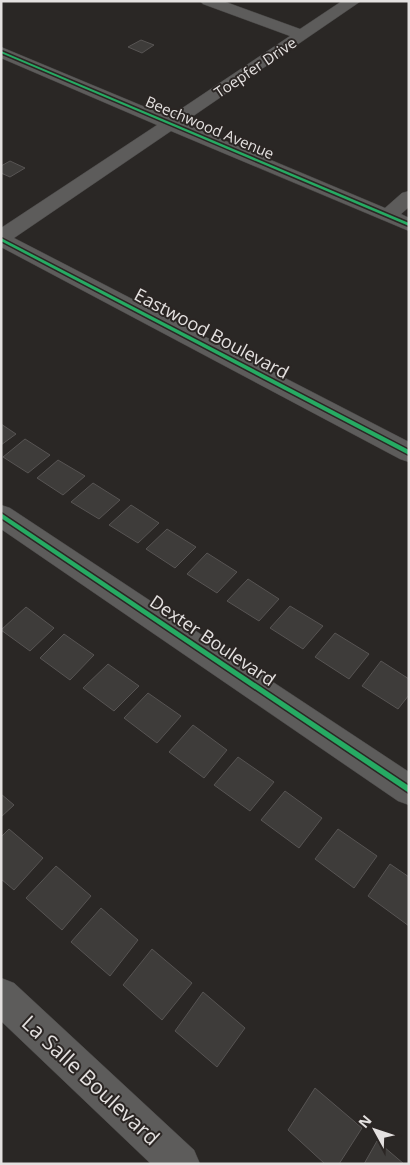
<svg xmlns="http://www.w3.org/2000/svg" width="410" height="1165" viewBox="0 0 410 1165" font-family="'Open Sans',sans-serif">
  <rect width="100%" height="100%" fill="#2a2725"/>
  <g fill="#3e3c3a" stroke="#575453">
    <polygon points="141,40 154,45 142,53 128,47"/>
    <polygon points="10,161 25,168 10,177 1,173 1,166"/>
    <polygon points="1,424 16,434 1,445"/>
    <polygon points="25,439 50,455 28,473 3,457"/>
    <polygon points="58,460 85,476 63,495 37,478"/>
    <polygon points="93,483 120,500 99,519 71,502"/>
    <polygon points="131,505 159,523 138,543 109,525"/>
    <polygon points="167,529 196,547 175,568 146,549"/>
    <polygon points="207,553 237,572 217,593 187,574"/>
    <polygon points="248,579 279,599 259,621 227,601"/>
    <polygon points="290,606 323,626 303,649 270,628"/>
    <polygon points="26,607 54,628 30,651 1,630"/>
    <polygon points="335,633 369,654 349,679 315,657"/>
    <polygon points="64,634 94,655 70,680 40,658"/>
    <polygon points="381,661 409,679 409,695 398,709 362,686"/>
    <polygon points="108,664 139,686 114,711 83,688"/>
    <polygon points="148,693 181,716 157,743 124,718"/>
    <polygon points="193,725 227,750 204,778 169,752"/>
    <polygon points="238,757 274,782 250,811 214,785"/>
    <polygon points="285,791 322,818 299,848 261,820"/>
    <polygon points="1,794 14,805 1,817"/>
    <polygon points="9,829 43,858 14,890 1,879 1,837"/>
    <polygon points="338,829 377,856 354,888 315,859"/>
    <polygon points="390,864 409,877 409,926 368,896"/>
    <polygon points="56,866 91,896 62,930 26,898"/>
    <polygon points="101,908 138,940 110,976 71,942"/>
    <polygon points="152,949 192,983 162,1020 123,985"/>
    <polygon points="203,992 245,1028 217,1067 175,1031"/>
    <polygon points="315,1088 362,1128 339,1164 325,1164 288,1130"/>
    <polygon points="377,1141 404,1164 364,1164"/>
  </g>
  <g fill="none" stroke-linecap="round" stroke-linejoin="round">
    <defs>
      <g id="minor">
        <polygon points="200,1 223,1 300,29 342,1 361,1 183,123 385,208 402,193 409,191 409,207 401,214 409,218 409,231 171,131 14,238 409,442 409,462 400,459 1,247 1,228 157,125 1,58 1,47 169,117 290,36 203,4"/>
        <polygon points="1,505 10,508 409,772 409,805 398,801 1,529"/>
        <polygon points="1,978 14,983 194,1150 200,1164 151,1164 1,1021"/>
      </g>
    </defs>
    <use href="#minor" stroke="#444241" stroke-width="1"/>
    <use href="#minor" fill="#5d5c5b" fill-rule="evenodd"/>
    <defs>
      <g id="cycleway">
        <polygon points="1,51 409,223 409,226 1,53"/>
        <polygon points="1,238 409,450 409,455 1,241"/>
        <polygon points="1,513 409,786 409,793 1,518"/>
      </g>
    </defs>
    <use href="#cycleway" stroke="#2b2624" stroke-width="3"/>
    <use href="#cycleway" fill="#26ab63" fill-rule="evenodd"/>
  </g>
  <g text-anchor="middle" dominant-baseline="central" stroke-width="4" stroke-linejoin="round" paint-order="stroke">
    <g font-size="15" fill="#e4e1e0" stroke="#2b2624">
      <text transform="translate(255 67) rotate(-34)">Toepfer Drive</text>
      <text transform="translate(210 127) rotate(23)">Beechwood Avenue</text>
    </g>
    <g font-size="18" fill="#e4e1e0" stroke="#2b2624">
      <text transform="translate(212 333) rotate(28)">Eastwood Boulevard</text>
      <text transform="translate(213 640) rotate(34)">Dexter Boulevard</text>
    </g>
    <g font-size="21" fill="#e4e1e0" stroke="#2b2624">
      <text transform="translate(91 1080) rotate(43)">La Salle Boulevard</text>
    </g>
  </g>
  <rect width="410" height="1165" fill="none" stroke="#e4e1e0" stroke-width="5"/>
  <g transform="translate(375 1130) rotate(310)" stroke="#2b2624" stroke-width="4" paint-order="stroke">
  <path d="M0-4L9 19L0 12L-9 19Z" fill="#e4e1e0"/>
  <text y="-8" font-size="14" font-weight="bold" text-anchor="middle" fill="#e4e1e0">N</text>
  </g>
</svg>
